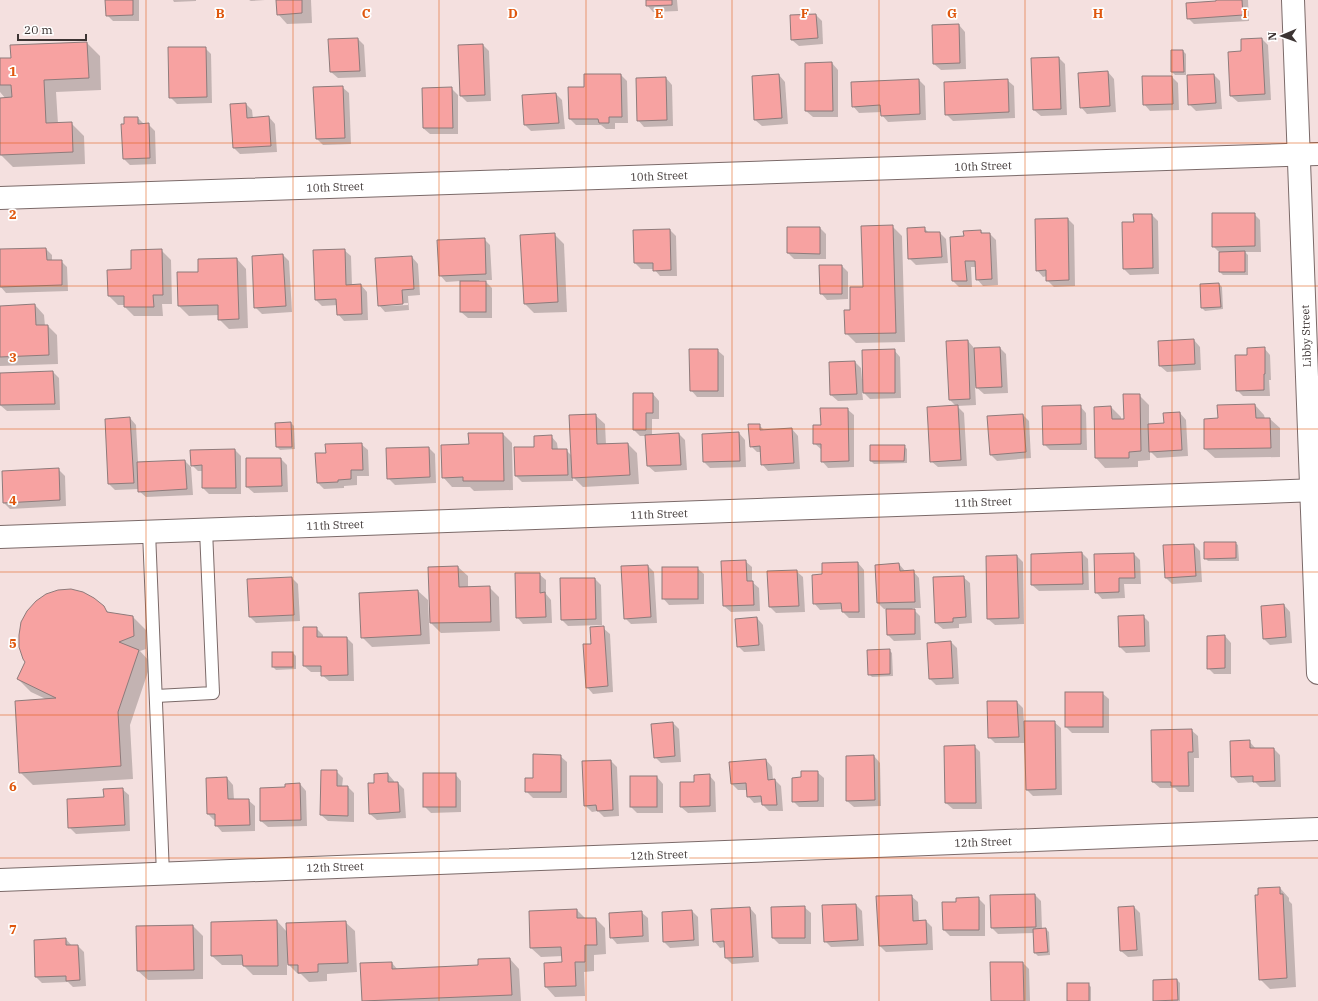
<svg xmlns="http://www.w3.org/2000/svg" width="1318" height="1001" viewBox="0 0 1318 1001" font-family="'IBM Plex Serif',serif">
  <rect width="100%" height="100%" fill="#f4e0df"/>
  <g fill="#0003" fill-rule="evenodd">
    <polygon points="106,0 139,0 139,21 113,21 107,15"/>
    <polygon points="173,0 196,0 196,1 174,2"/>
    <polygon points="249,0 265,0 251,1"/>
    <polygon points="277,0 311,0 312,23 287,24 278,14"/>
    <polygon points="647,0 677,0 678,11 653,12 647,5"/>
    <polygon points="1217,0 1248,0 1249,21 1194,24 1188,18 1217,2"/>
    <polygon points="816,15 822,21 823,44 799,46 792,40"/>
    <polygon points="959,25 965,32 966,69 941,70 934,64"/>
    <polygon points="358,39 364,45 366,77 338,78 331,72 330,40"/>
    <polygon points="1262,39 1268,45 1271,100 1238,102 1231,96 1242,52"/>
    <polygon points="87,43 100,56 101,90 56,92 58,124 71,123 84,136 85,164 13,167 0,154 0,99 6,99 0,92 0,59 12,59"/>
    <polygon points="483,45 489,51 491,101 467,102 461,96"/>
    <polygon points="205,48 211,54 212,103 177,104 170,97"/>
    <polygon points="1183,51 1186,54 1186,75 1175,75 1172,72"/>
    <polygon points="1059,58 1065,64 1067,115 1041,116 1034,110 1032,59"/>
    <polygon points="832,63 838,70 838,117 813,117 806,111"/>
    <polygon points="1108,72 1114,79 1116,112 1087,114 1081,107"/>
    <polygon points="621,75 627,81 628,123 615,123 615,129 606,129 601,125 576,125 570,119 585,88"/>
    <polygon points="779,75 785,82 788,124 762,126 755,120"/>
    <polygon points="1214,75 1220,81 1222,109 1196,111 1189,104"/>
    <polygon points="1172,77 1178,83 1179,110 1150,111 1144,104"/>
    <polygon points="666,78 672,85 673,126 644,127 638,120"/>
    <polygon points="919,80 925,86 926,120 888,122 882,115 882,112 859,113 853,106"/>
    <polygon points="1007,80 1014,86 1015,118 953,121 946,114"/>
    <polygon points="342,87 349,93 351,144 323,145 317,139 314,88"/>
    <polygon points="451,88 458,95 458,134 430,134 423,128"/>
    <polygon points="556,94 562,100 565,129 531,131 525,125 523,96"/>
    <polygon points="246,104 252,110 253,119 269,117 275,124 277,152 240,154 234,148"/>
    <polygon points="138,118 144,124 148,124 155,131 156,164 130,165 124,159"/>
    <polygon points="1254,214 1260,220 1261,252 1245,252 1248,255 1248,275 1223,275 1220,272 1220,253 1213,246"/>
    <polygon points="1134,215 1152,215 1158,221 1159,274 1130,275 1124,269 1135,223"/>
    <polygon points="1068,219 1074,225 1075,286 1054,287 1047,280 1047,276 1043,277 1037,270"/>
    <polygon points="892,226 902,236 905,342 856,343 846,333 851,311 864,288"/>
    <polygon points="820,228 826,234 826,259 794,259 788,253"/>
    <polygon points="924,228 929,233 940,233 946,239 948,263 916,265 909,258"/>
    <polygon points="670,230 676,236 677,276 660,276 654,269 641,269 635,263 634,231"/>
    <polygon points="981,231 983,234 990,234 996,240 998,285 983,286 977,279 976,267 971,267 972,287 959,287 953,281 951,238 965,237"/>
    <polygon points="554,234 564,244 567,312 534,313 525,304"/>
    <polygon points="484,239 490,245 492,280 479,280 480,282 486,282 492,288 492,318 468,318 461,312 461,281 446,282 440,275"/>
    <polygon points="46,249 52,255 52,261 61,261 67,267 68,291 6,293 0,286 0,250"/>
    <polygon points="161,250 171,260 172,304 162,304 163,316 134,316 125,307 125,305 118,305 109,296 132,270"/>
    <polygon points="344,250 351,256 352,286 361,285 367,292 368,320 344,321 338,314 338,305 322,306 316,300"/>
    <polygon points="283,255 289,261 292,312 262,314 255,307"/>
    <path d="M412,257l6,7 2,31 -12,1 1,14 -24,2 -6,-7zM408,303v2l-25,1v-2z"/>
    <polygon points="237,259 246,269 248,328 229,329 219,319 219,315 189,316 179,306 199,273"/>
    <polygon points="820,266 842,266 848,272 848,299 827,300 821,293"/>
    <polygon points="1219,284 1222,287 1223,309 1205,311 1202,308"/>
    <polygon points="35,305 44,315 45,326 48,326 57,335 58,364 0,366 0,307"/>
    <polygon points="1194,340 1200,347 1201,370 1167,372 1160,366"/>
    <polygon points="968,341 974,348 974,350 1000,348 1006,354 1008,393 984,394 975,386 976,405 957,406 964,413 967,466 938,467 931,461 957,407 950,400"/>
    <polygon points="1264,348 1270,355 1271,380 1269,380 1270,396 1243,396 1237,390 1248,356"/>
    <polygon points="717,350 724,356 724,397 697,397 691,390"/>
    <polygon points="894,350 900,357 901,398 870,399 862,391 863,400 838,401 831,395 855,362 861,368 862,379 863,379"/>
    <polygon points="53,372 59,378 60,410 7,411 0,405 0,374"/>
    <polygon points="653,394 659,401 659,419 652,419 652,435 679,434 685,440 687,470 655,472 648,466 647,436 640,436 634,430"/>
    <polygon points="1139,395 1149,405 1149,425 1165,424 1180,413 1186,420 1188,456 1157,458 1150,451 1150,460 1138,461 1138,467 1105,468 1096,458 1111,407 1121,417 1121,420 1125,420"/>
    <polygon points="1255,405 1264,415 1265,419 1270,419 1280,428 1280,457 1215,458 1205,449 1219,419"/>
    <polygon points="1080,406 1086,413 1087,450 1050,450 1044,444"/>
    <polygon points="847,409 854,415 854,467 828,468 822,461 822,450 814,443 822,426"/>
    <polygon points="595,415 605,424 606,445 628,444 637,453 639,484 583,487 573,477 573,481 522,482 516,476 535,448 551,436 557,443 558,450 566,450 572,456"/>
    <polygon points="1023,415 1029,421 1031,458 997,461 990,454"/>
    <polygon points="130,418 136,425 138,463 185,461 191,467 193,495 146,497 139,491 139,489 115,490 109,484"/>
    <polygon points="291,423 294,426 295,449 280,450 277,447 276,424"/>
    <polygon points="759,425 765,431 792,429 798,436 800,469 768,471 762,464 761,452 757,452 751,446"/>
    <polygon points="739,433 745,440 746,467 710,468 704,462"/>
    <polygon points="503,434 512,443 513,490 474,491 470,487 452,487 443,477"/>
    <polygon points="361,444 368,450 369,476 357,476 357,485 344,486 344,488 324,489 318,483 327,454"/>
    <polygon points="904,446 907,449 907,463 874,464 871,461"/>
    <polygon points="429,448 435,454 436,483 395,485 388,478"/>
    <polygon points="235,450 241,456 241,494 209,494 203,488 203,471 198,471 192,465"/>
    <polygon points="247,459 281,459 287,465 288,492 254,493 247,487"/>
    <polygon points="58,469 65,476 66,506 10,509 4,503"/>
    <polygon points="1235,543 1238,545 1239,561 1208,561 1205,558"/>
    <polygon points="1194,545 1200,551 1202,582 1172,584 1166,578"/>
    <polygon points="1082,553 1088,559 1089,590 1039,591 1032,585"/>
    <polygon points="1134,554 1140,560 1141,584 1124,584 1125,598 1102,599 1096,592"/>
    <polygon points="1017,556 1023,562 1024,624 995,625 988,619"/>
    <polygon points="745,561 752,567 752,582 759,588 760,611 731,612 724,606 722,562"/>
    <polygon points="858,563 864,570 865,618 849,618 843,612 843,609 820,610 814,603"/>
    <polygon points="899,564 905,571 913,571 919,578 921,608 912,608 920,616 921,640 894,641 888,635 887,609 884,609 878,603 876,565"/>
    <polygon points="648,566 654,572 657,623 631,624 625,618"/>
    <polygon points="458,567 468,576 468,588 489,587 499,597 500,631 441,633 431,623 429,568"/>
    <polygon points="697,568 704,574 704,604 669,605 663,598"/>
    <polygon points="796,571 803,577 805,612 776,613 770,607 768,572"/>
    <polygon points="539,574 546,580 546,594 551,600 552,623 523,624 517,617"/>
    <polygon points="963,577 970,583 972,623 959,624 959,628 943,629 936,623"/>
    <polygon points="292,578 298,584 300,621 256,623 250,617"/>
    <polygon points="595,579 601,585 602,625 568,626 562,620"/>
    <polygon points="418,591 428,600 430,644 372,647 362,637"/>
    <polygon points="1284,605 1290,612 1292,643 1270,645 1264,639"/>
    <polygon points="103,607 109,613 133,617 146,630 146,649 140,651 151,663 130,725 133,779 33,785 20,772 48,700 31,692 18,679"/>
    <polygon points="1143,616 1149,622 1150,652 1126,653 1120,647 1119,617"/>
    <polygon points="757,618 763,625 765,651 744,652 738,646"/>
    <polygon points="316,628 323,635 323,638 347,638 353,644 354,681 329,681 322,675 322,672 311,672 304,666"/>
    <polygon points="603,628 610,634 613,692 593,694 587,687 592,645"/>
    <polygon points="1225,636 1231,643 1231,674 1214,674 1208,668"/>
    <polygon points="951,642 957,648 959,684 936,685 930,679"/>
    <polygon points="889,650 892,653 893,676 872,677 869,674"/>
    <polygon points="293,653 296,656 296,669 276,670 273,667"/>
    <polygon points="1102,693 1109,699 1109,733 1072,733 1066,727"/>
    <polygon points="1017,702 1023,708 1024,722 1054,722 1061,728 1062,795 1033,796 1027,790 1026,743 995,743 989,737"/>
    <polygon points="673,723 679,729 681,762 661,763 655,757"/>
    <polygon points="1191,730 1198,736 1199,758 1194,758 1194,792 1179,792 1175,788 1160,788 1153,782 1152,731"/>
    <polygon points="1249,741 1256,749 1274,749 1280,755 1281,787 1260,787 1255,782 1238,783 1232,776"/>
    <polygon points="974,746 980,752 982,809 953,809 946,803 945,747"/>
    <polygon points="560,756 567,762 567,798 533,798 526,791 534,779"/>
    <polygon points="874,756 880,763 881,806 854,807 847,801"/>
    <polygon points="766,760 772,767 773,780 775,780 781,786 783,811 769,811 763,805 763,802 754,803 748,796 747,790 738,790 732,784 730,763"/>
    <polygon points="611,761 617,767 619,816 604,817 598,811 592,812 585,805"/>
    <polygon points="336,771 343,778 342,787 348,787 354,793 354,822 328,821 321,815"/>
    <polygon points="817,772 824,778 824,807 799,807 793,801 802,778"/>
    <polygon points="388,774 394,781 394,783 398,783 404,789 406,818 377,820 370,814 375,784"/>
    <polygon points="455,774 461,781 461,812 431,813 424,806"/>
    <polygon points="709,775 715,782 716,812 688,813 681,807 695,783"/>
    <polygon points="657,777 663,784 663,813 637,813 631,807"/>
    <polygon points="227,778 233,785 234,800 248,800 255,806 255,831 222,832 216,825 216,820 214,820 208,814"/>
    <polygon points="300,784 306,791 307,826 268,827 261,821 286,788"/>
    <polygon points="122,789 129,795 130,831 76,834 69,827 105,798"/>
    <polygon points="1280,888 1289,898 1289,901 1292,904 1296,987 1270,989 1260,979"/>
    <polygon points="1035,895 1041,901 1042,929 1046,929 1049,932 1050,955 1038,956 1035,953 1034,933 998,934 992,928"/>
    <polygon points="911,896 918,902 919,921 926,921 932,927 933,950 886,952 880,946"/>
    <polygon points="978,898 985,905 985,936 950,936 944,930 957,903"/>
    <polygon points="856,905 862,911 864,946 831,947 825,941 823,906"/>
    <polygon points="804,907 811,913 811,944 779,944 773,938 772,908"/>
    <polygon points="1134,907 1140,913 1143,956 1128,957 1121,951 1119,908"/>
    <polygon points="750,908 756,915 759,962 732,964 726,958 725,947 720,948 714,941"/>
    <polygon points="577,910 586,919 596,919 605,928 606,954 594,955 594,971 584,972 585,996 555,997 546,987 545,964 563,963 563,956 541,957 531,948"/>
    <polygon points="692,911 698,917 699,946 670,948 664,942"/>
    <polygon points="641,912 648,918 649,942 617,944 611,937"/>
    <polygon points="277,921 287,932 345,922 355,931 357,972 327,974 327,981 309,982 301,974 298,974 287,963 287,975 253,975 243,965 222,965 212,956"/>
    <polygon points="193,926 203,936 203,979 148,980 138,971"/>
    <polygon points="66,939 72,946 78,946 84,952 86,986 73,987 68,982 42,983 36,977"/>
    <polygon points="510,959 519,969 521,1001 363,1001 361,964 392,963 398,970 479,966"/>
    <polygon points="1023,963 1029,969 1030,1001 992,1001"/>
    <polygon points="1177,980 1180,983 1180,1001 1154,1000"/>
    <polygon points="1088,984 1091,987 1091,1001 1068,1001"/>
  </g>
  <g fill="#f7a2a1" stroke="#8e7b7b">
    <polygon points="105,0 133,0 133,15 106,16"/>
    <polygon points="276,0 302,0 302,13 277,15"/>
    <polygon points="646,0 672,0 672,5 646,6"/>
    <polygon points="1216,0 1242,0 1243,15 1187,19 1186,3 1216,1"/>
    <polygon points="816,14 818,38 791,40 790,15"/>
    <polygon points="959,24 960,63 933,64 932,25"/>
    <polygon points="358,38 360,71 330,72 328,39"/>
    <polygon points="1262,38 1265,94 1230,96 1228,52 1241,51 1241,39"/>
    <polygon points="87,42 89,78 44,80 46,123 72,122 73,152 0,155 0,98 12,97 11,85 0,85 0,58 11,58 10,45"/>
    <polygon points="483,44 485,95 460,96 458,45"/>
    <polygon points="168,47 206,47 207,97 169,98"/>
    <polygon points="1171,50 1183,50 1184,72 1171,72"/>
    <polygon points="1059,57 1061,109 1033,110 1031,58"/>
    <polygon points="832,62 833,111 805,111 805,63"/>
    <polygon points="1108,71 1110,106 1080,108 1078,73"/>
    <polygon points="584,74 621,74 622,117 609,117 609,123 599,123 598,119 569,119 568,87 584,87"/>
    <polygon points="779,74 782,118 754,120 752,76"/>
    <polygon points="1214,74 1216,103 1188,105 1187,75"/>
    <polygon points="1142,76 1172,76 1173,104 1143,105"/>
    <polygon points="666,77 667,120 637,121 636,78"/>
    <polygon points="919,79 920,114 881,116 880,105 852,107 851,82"/>
    <polygon points="1008,79 1009,112 945,115 944,82"/>
    <polygon points="343,86 345,138 316,139 313,87"/>
    <polygon points="452,87 453,128 423,128 422,88"/>
    <polygon points="556,93 559,123 524,125 522,95"/>
    <polygon points="246,103 247,118 269,116 271,146 233,148 230,104"/>
    <polygon points="124,117 138,117 138,124 149,123 150,158 123,159 121,124 124,124"/>
    <polygon points="1212,213 1255,213 1255,246 1212,247"/>
    <polygon points="1133,214 1152,214 1153,268 1123,269 1122,222 1134,222"/>
    <polygon points="1068,218 1069,280 1046,281 1046,270 1036,271 1035,219"/>
    <polygon points="893,225 896,333 845,334 844,310 850,310 850,287 863,287 861,226"/>
    <polygon points="787,227 820,227 820,254 787,253"/>
    <polygon points="925,227 925,232 940,232 942,257 908,259 907,228"/>
    <polygon points="670,229 671,270 653,271 653,263 634,263 633,230"/>
    <polygon points="981,230 981,233 990,233 992,279 976,280 975,261 965,261 967,281 952,281 950,237 964,236 963,231"/>
    <polygon points="555,233 558,302 524,304 520,235"/>
    <polygon points="485,238 486,274 439,276 437,240"/>
    <polygon points="46,248 47,260 62,260 62,285 0,287 0,249"/>
    <polygon points="162,249 163,295 153,295 154,307 124,307 124,296 108,296 107,270 131,269 131,250"/>
    <polygon points="345,249 346,285 361,284 362,314 337,315 336,299 315,300 313,250"/>
    <polygon points="1245,251 1245,272 1219,272 1219,252"/>
    <polygon points="283,254 286,306 254,308 252,256"/>
    <polygon points="412,256 414,289 402,290 403,304 378,306 375,258"/>
    <polygon points="237,258 239,319 218,320 218,305 178,306 177,272 198,272 198,259"/>
    <polygon points="819,265 842,265 842,294 820,294"/>
    <rect x="460" y="281" width="26" height="31"/>
    <polygon points="1219,283 1221,307 1201,308 1200,284"/>
    <polygon points="35,304 36,325 48,325 49,355 0,357 0,306"/>
    <polygon points="1194,339 1195,364 1159,366 1158,341"/>
    <polygon points="968,340 970,399 949,400 946,341"/>
    <polygon points="1000,347 1002,387 976,388 974,348"/>
    <polygon points="1265,347 1265,374 1264,374 1264,390 1236,391 1235,355 1247,355 1247,348"/>
    <polygon points="689,349 718,349 718,391 690,391"/>
    <polygon points="895,349 895,393 863,393 862,350"/>
    <polygon points="855,361 857,394 830,395 829,362"/>
    <polygon points="53,371 55,404 0,405 0,373"/>
    <polygon points="633,393 653,393 653,413 646,413 646,430 633,430"/>
    <polygon points="1123,394 1140,394 1141,451 1129,452 1129,458 1095,458 1094,407 1111,406 1112,419 1124,419"/>
    <polygon points="1255,404 1256,418 1270,418 1271,448 1204,449 1204,419 1218,418 1217,405"/>
    <polygon points="958,405 961,460 930,462 927,407"/>
    <polygon points="1081,405 1081,444 1043,445 1042,406"/>
    <polygon points="820,408 848,408 849,461 821,462 821,444 813,444 813,425 821,425"/>
    <polygon points="1180,412 1182,450 1149,452 1148,424 1164,423 1163,413"/>
    <polygon points="596,414 597,444 628,443 630,475 572,478 569,415"/>
    <polygon points="1023,414 1026,452 990,455 987,416"/>
    <polygon points="130,417 134,483 108,484 105,419"/>
    <polygon points="291,422 292,447 276,447 275,423"/>
    <polygon points="748,424 760,424 760,430 792,428 794,463 761,465 760,446 750,447"/>
    <polygon points="739,432 740,461 703,462 702,434"/>
    <polygon points="468,433 503,433 504,481 463,481 463,477 442,478 441,445 469,444"/>
    <polygon points="679,433 681,465 647,466 645,435"/>
    <polygon points="552,435 552,449 567,449 568,475 515,476 514,447 534,447 534,436"/>
    <polygon points="362,443 363,470 351,470 351,479 338,480 338,482 317,483 315,453 326,453 325,444"/>
    <polygon points="870,445 905,445 904,461 870,461"/>
    <polygon points="429,447 430,477 387,479 386,448"/>
    <polygon points="235,449 236,488 202,488 202,465 191,466 190,450"/>
    <polygon points="246,458 281,458 282,486 246,487"/>
    <polygon points="185,460 187,489 138,492 137,462"/>
    <polygon points="59,468 60,500 3,503 2,471"/>
    <polygon points="1204,542 1236,542 1236,558 1204,559"/>
    <polygon points="1194,544 1196,576 1165,578 1163,545"/>
    <polygon points="1082,552 1083,584 1031,585 1031,554"/>
    <polygon points="1134,553 1135,578 1119,578 1119,592 1095,593 1094,554"/>
    <polygon points="1017,555 1019,618 987,619 986,556"/>
    <polygon points="746,560 747,581 753,581 754,605 723,606 721,561"/>
    <polygon points="858,562 859,612 842,612 841,603 813,604 812,575 822,574 822,563"/>
    <polygon points="899,563 900,571 914,570 915,602 877,603 875,565"/>
    <polygon points="648,565 651,617 624,619 621,566"/>
    <polygon points="458,566 459,587 490,586 491,622 430,623 428,567"/>
    <rect x="662" y="567" width="36" height="32"/>
    <polygon points="797,570 799,606 769,607 767,571"/>
    <polygon points="515,573 540,573 540,593 545,592 546,617 516,618"/>
    <polygon points="964,576 966,617 953,618 953,622 935,623 933,577"/>
    <polygon points="292,577 294,615 249,617 247,579"/>
    <polygon points="560,578 595,578 596,619 561,620"/>
    <polygon points="71,589 83,592 94,598 104,606 107,612 133,616 134,636 119,642 139,650 118,712 121,766 19,773 15,701 56,698 17,679 25,662 23,659 19,647 19,635 21,622 27,611 36,601 46,594 58,590"/>
    <polygon points="418,590 421,635 361,638 359,593"/>
    <polygon points="1284,604 1286,637 1263,639 1261,606"/>
    <polygon points="886,609 915,609 915,634 887,635"/>
    <polygon points="1144,615 1145,646 1119,647 1118,616"/>
    <polygon points="757,617 759,645 737,647 735,619"/>
    <polygon points="604,626 608,686 586,688 583,644 591,644 590,627"/>
    <polygon points="303,627 317,627 317,637 347,637 348,675 321,676 321,666 303,666"/>
    <polygon points="1225,635 1225,668 1207,669 1207,636"/>
    <polygon points="951,641 953,678 929,679 927,643"/>
    <polygon points="890,649 890,674 868,675 867,650"/>
    <rect x="272" y="652" width="21" height="15"/>
    <rect x="1065" y="692" width="38" height="35"/>
    <polygon points="987,701 1017,701 1019,737 988,738"/>
    <polygon points="1024,721 1055,721 1056,789 1026,790"/>
    <polygon points="673,722 675,756 654,758 651,724"/>
    <polygon points="1192,729 1193,752 1188,752 1189,786 1171,786 1171,782 1152,782 1151,730"/>
    <polygon points="1250,740 1250,748 1274,748 1275,781 1253,782 1253,776 1231,777 1230,741"/>
    <polygon points="975,745 976,803 945,803 944,746"/>
    <polygon points="533,754 561,755 561,792 525,792 525,778 533,778"/>
    <polygon points="874,755 875,800 846,801 846,756"/>
    <polygon points="766,759 768,780 775,779 777,805 762,805 761,796 747,797 746,783 731,784 729,762"/>
    <polygon points="611,760 613,810 597,811 596,805 584,806 582,761"/>
    <polygon points="321,770 337,770 337,786 348,786 348,816 320,815"/>
    <polygon points="801,771 818,771 818,801 792,802 792,778 801,777"/>
    <polygon points="388,773 388,782 398,782 400,812 369,814 368,783 374,783 374,774"/>
    <rect x="423" y="773" width="33" height="34"/>
    <polygon points="710,774 710,806 680,807 680,782 694,782 694,775"/>
    <rect x="630" y="776" width="27" height="31"/>
    <polygon points="227,777 228,799 249,799 250,825 215,826 215,814 207,814 206,778"/>
    <polygon points="300,783 301,820 260,821 260,788 285,787 285,784"/>
    <polygon points="123,788 125,825 68,828 67,799 104,797 103,789"/>
    <polygon points="1280,887 1280,894 1283,894 1287,978 1259,980 1255,895 1258,895 1258,888"/>
    <polygon points="1035,894 1036,927 991,928 990,895"/>
    <polygon points="912,895 913,921 926,920 927,944 879,946 876,896"/>
    <polygon points="979,897 979,930 943,930 942,902 956,902 956,898"/>
    <polygon points="856,904 858,940 824,942 822,905"/>
    <polygon points="805,906 805,938 772,938 771,907"/>
    <polygon points="1134,906 1137,950 1120,951 1118,907"/>
    <polygon points="750,907 753,957 725,958 724,941 713,942 711,909"/>
    <polygon points="577,909 577,918 596,918 597,945 585,945 585,962 575,962 576,986 545,987 544,963 562,962 561,947 530,948 529,911"/>
    <polygon points="692,910 694,940 663,942 662,912"/>
    <polygon points="642,911 643,936 610,938 609,913"/>
    <polygon points="277,920 278,966 243,966 242,955 211,956 211,922"/>
    <polygon points="346,921 348,963 318,964 318,972 298,973 298,965 288,965 286,923"/>
    <polygon points="193,925 194,970 137,971 136,926"/>
    <polygon points="1046,928 1048,952 1034,953 1033,929"/>
    <polygon points="66,938 66,945 78,945 80,980 66,981 66,976 35,977 34,940"/>
    <polygon points="510,958 512,995 362,1001 360,963 392,962 392,969 478,965 478,959"/>
    <polygon points="990,962 1023,962 1024,1001 991,1001"/>
    <polygon points="1177,979 1178,1000 1153,1001 1153,980"/>
    <rect x="1067" y="983" width="22" height="18"/>
  </g>
  <g fill="none" stroke-linecap="round" stroke-linejoin="round">
    <defs>
      <g id="service">
        <polyline points="149,532 163,874"/>
        <polyline points="156,696 213,693 206,530"/>
      </g>
      <g id="minor">
        <polyline points="1293,0 1318,673"/>
        <polyline points="0,198 1318,154"/>
        <polyline points="0,537 1318,490"/>
      </g>
      <polyline id="tertiary" points="0,880 1318,829"/>
    </defs>
    <use href="#service" stroke="#7b6a69" stroke-width="14"/>
    <use href="#minor" stroke="#7b6a69" stroke-width="24"/>
    <use href="#tertiary" stroke="#7b6a69" stroke-width="24"/>
    <use href="#service" stroke="#fff" stroke-width="12"/>
    <use href="#minor" stroke="#fff" stroke-width="22"/>
    <use href="#tertiary" stroke="#fff" stroke-width="22"/>
  </g>
  <path fill="none" stroke="#df570e" stroke-width="1" stroke-opacity="0.55" d="M146,0v1001M293,0v1001M439,0v1001M586,0v1001M732,0v1001M879,0v1001M1025,0v1001M1172,0v1001M0,143h1318M0,286h1318M0,429h1318M0,572h1318M0,715h1318M0,858h1318"/>
  <g text-anchor="middle" dominant-baseline="central" stroke-width="3.5" stroke-linejoin="round" paint-order="stroke">
    <g font-size="11" fill="#3c3433" stroke="#fff">
      <text transform="translate(983 166) rotate(-2)">10th Street</text>
      <text transform="translate(659 176) rotate(-2)">10th Street</text>
      <text transform="translate(335 187) rotate(-2)">10th Street</text>
      <text transform="translate(1306 336) rotate(-92)">Libby Street</text>
      <text transform="translate(983 502) rotate(-2)">11th Street</text>
      <text transform="translate(659 514) rotate(-2)">11th Street</text>
      <text transform="translate(335 525) rotate(-2)">11th Street</text>
      <text transform="translate(983 842) rotate(-2)">12th Street</text>
      <text transform="translate(659 855) rotate(-2)">12th Street</text>
      <text transform="translate(335 867) rotate(-2)">12th Street</text>
    </g>
  </g>
  <g font-size="13" text-anchor="middle" font-weight="bold" fill="#df570e" stroke="#fff" stroke-width="3.5" stroke-linejoin="round" paint-order="stroke">
    <text x="220" y="18">B</text>
    <text x="366" y="18">C</text>
    <text x="513" y="18">D</text>
    <text x="659" y="18">E</text>
    <text x="805" y="18">F</text>
    <text x="952" y="18">G</text>
    <text x="1098" y="18">H</text>
    <text x="1245" y="18">I</text>
    <text x="13" y="76">1</text>
    <text x="13" y="219">2</text>
    <text x="13" y="362">3</text>
    <text x="13" y="505">4</text>
    <text x="13" y="648">5</text>
    <text x="13" y="791">6</text>
    <text x="13" y="934">7</text>
  </g>
  <g transform="translate(1282 36) rotate(268)" stroke="#ffffff" stroke-width="3" paint-order="stroke">
  <path d="M0-3L7 15L0 10L-7 15Z" fill="#3c3433"/>
  <text y="-6" font-size="11" font-weight="bold" text-anchor="middle" fill="#3c3433">N</text>
  </g>
  <path d="M18 34v6h68v-6" fill="none" stroke="#3c3433" stroke-width="2"/>
  <text x="24" y="34" font-size="12" fill="#3c3433" stroke="#ffffff" stroke-width="3" paint-order="stroke">20 m</text>
</svg>
